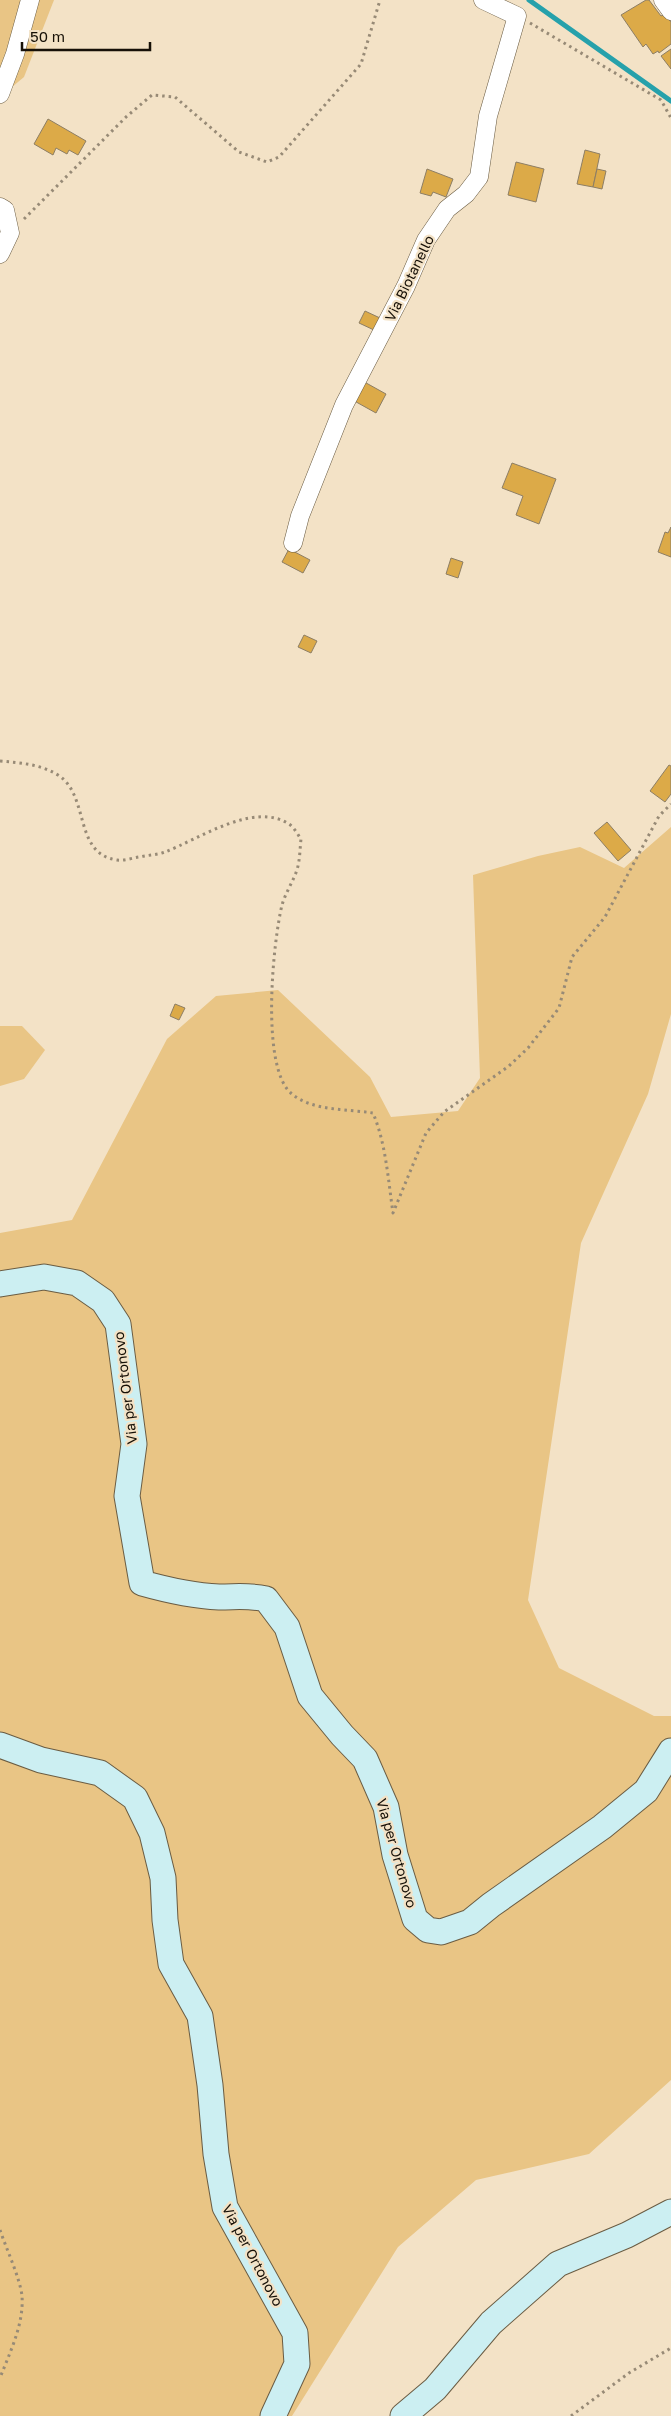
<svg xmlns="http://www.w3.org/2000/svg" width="671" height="2416" viewBox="0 0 671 2416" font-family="'Golos Text',sans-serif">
  <rect width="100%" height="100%" fill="#f3e2c6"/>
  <g fill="#e9c585">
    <polygon points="0,0 54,0 24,77 0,97"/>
    <polygon points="671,827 671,1014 648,1094 581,1243 528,1600 559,1668 654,1716 671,1716 671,2080 589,2154 476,2180 398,2247 292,2416 0,2416 0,1233 72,1220 167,1039 216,996 278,990 370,1077 391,1117 458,1111 480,1078 473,875 538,856 580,847 624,868"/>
    <polygon points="0,1026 22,1026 45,1050 24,1079 0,1086"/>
  </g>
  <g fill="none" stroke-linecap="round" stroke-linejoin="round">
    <polyline stroke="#26a1ab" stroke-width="5" points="529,0 671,101"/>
  </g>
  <g fill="#dcaa48" stroke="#8d7e64">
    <polygon points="646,0 649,0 661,16 665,14 671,22 671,44 659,53 658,51 653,54 646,44 643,47 621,15"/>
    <polygon points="671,49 671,69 661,56"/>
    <polygon points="48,119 86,141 78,155 69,150 67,154 56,148 53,155 34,144"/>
    <polygon points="585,150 600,154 593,187 577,184"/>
    <polygon points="516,162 544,169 536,202 508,195"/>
    <polygon points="427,169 453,179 446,197 433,192 431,196 420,193"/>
    <polygon points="597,169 606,171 602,189 593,187"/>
    <polygon points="365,311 380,318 374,330 359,323"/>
    <polygon points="359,379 386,394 376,413 349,398"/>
    <polygon points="512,463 556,479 539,524 516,515 523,496 502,488"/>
    <polygon points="671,527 671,557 658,552 665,532 668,533"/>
    <polygon points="289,549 310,560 303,573 282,562"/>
    <polygon points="451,558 463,562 458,578 446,574"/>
    <polygon points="304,635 317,641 311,653 298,647"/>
    <polygon points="669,765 671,766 671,794 665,802 650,791"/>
    <polygon points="607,822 631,850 618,861 594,833"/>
    <polygon points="175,1004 185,1008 179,1020 170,1016"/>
  </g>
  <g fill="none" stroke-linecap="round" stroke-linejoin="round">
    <defs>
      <g id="street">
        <polyline points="663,0 671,11"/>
        <polyline points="0,94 15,54 30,0"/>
        <polyline points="0,207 5,210 10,233 0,254"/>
        <polyline points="293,543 300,516 344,405 406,286 426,240 447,209 466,194 479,177 488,116 517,16 483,0"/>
      </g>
      <g id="secondary">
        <path d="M0,1284l44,-7 33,6 26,18 15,23 16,120 -7,52 15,87c25,7 51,13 77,14 19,0 28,-2 47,2l21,28 23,69 32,39 23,24 21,48 9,48 20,64 13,11 13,2 29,-10 21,-17 111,-78 44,-36 25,-40"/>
        <polyline points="0,1745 41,1760 100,1773 135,1798 152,1833 163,1878 165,1920 171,1964 200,2016 210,2085 216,2154 225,2207 295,2333 297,2364 273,2416"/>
        <polyline points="403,2416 435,2389 491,2323 558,2264 627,2235 671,2212"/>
      </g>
    </defs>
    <use href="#street" stroke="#6a5c43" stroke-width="19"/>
    <use href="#secondary" stroke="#6a5c43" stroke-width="27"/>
    <g stroke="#978a76" stroke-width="3" stroke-dasharray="2.5 4" stroke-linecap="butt">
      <polyline points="530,23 661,100 671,118"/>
      <polyline points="24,219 126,117 152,95 175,97 239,152 267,162 279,157 361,64 380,0"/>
      <path d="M0,761c21,2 40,3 58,14 32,20 15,79 59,85 7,1 15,-2 22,-3 9,-2 18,-2 26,-5 34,-13 89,-51 124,-28 5,3 9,11 12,15 -1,9 -1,18 -3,27 -3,13 -12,25 -16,39 -9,37 -22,164 10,189 20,17 55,15 81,19 13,31 15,66 20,100l33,-80 18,-21 65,-46 19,-18 31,-40 13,-51 33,-40 54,-101 12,-12"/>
      <path d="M0,2230c6,18 20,48 22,66 2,28 -12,56 -22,82"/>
      <polyline points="571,2416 629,2373 671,2348"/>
    </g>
    <use href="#street" stroke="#fff" stroke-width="18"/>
    <use href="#secondary" stroke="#cceff2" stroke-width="25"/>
  </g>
  <g text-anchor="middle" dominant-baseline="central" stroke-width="4.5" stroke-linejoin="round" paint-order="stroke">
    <g font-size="14" fill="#161007" stroke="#f3e2c6">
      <text transform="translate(409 278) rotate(-64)">Via Biotanello</text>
      <text transform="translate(125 1388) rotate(-97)">Via per Ortonovo</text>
      <text transform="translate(397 1853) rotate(74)">Via per Ortonovo</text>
      <text transform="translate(253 2255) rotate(62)">Via per Ortonovo</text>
    </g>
  </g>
  <path d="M22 42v8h128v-8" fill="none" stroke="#161007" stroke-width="2.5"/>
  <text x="30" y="42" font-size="15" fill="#161007" stroke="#f3e2c6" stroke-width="4" paint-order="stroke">50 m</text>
</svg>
